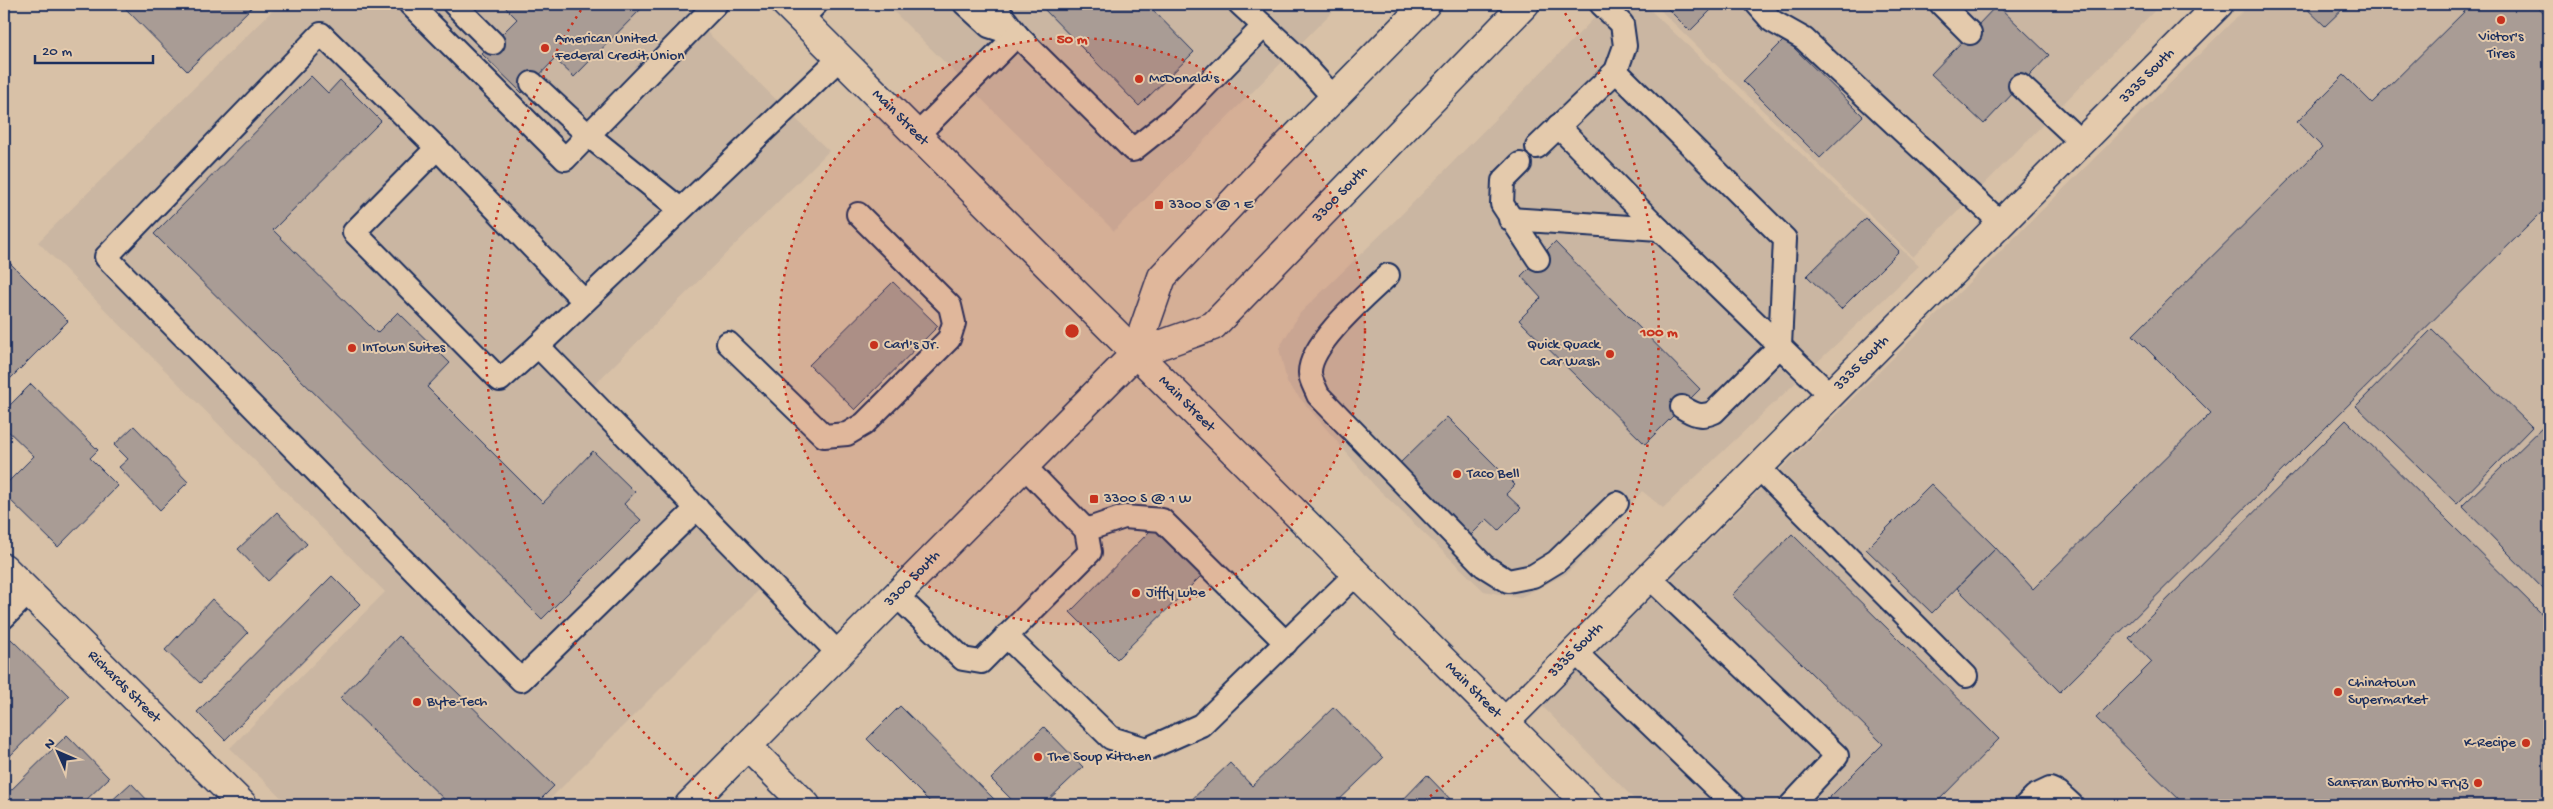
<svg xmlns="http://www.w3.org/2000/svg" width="2553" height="809" viewBox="0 0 2553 809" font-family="'Gochi Hand',sans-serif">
  <rect width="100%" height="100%" fill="#d8c1a7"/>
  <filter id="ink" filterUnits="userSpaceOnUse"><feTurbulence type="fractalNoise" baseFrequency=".02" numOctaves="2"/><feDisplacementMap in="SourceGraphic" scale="10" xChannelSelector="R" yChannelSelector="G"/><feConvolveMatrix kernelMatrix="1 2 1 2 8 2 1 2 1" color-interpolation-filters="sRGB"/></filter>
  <g filter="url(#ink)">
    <g fill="#cab6a2">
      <polygon points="279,4 678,4 829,151 579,400 762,587 544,805 289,805 230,748 385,592 38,242"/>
      <polygon points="886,4 1340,4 1114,231"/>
      <polygon points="1608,4 1644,4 1919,266 1663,508 1642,491 1607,533 1566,574 1519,598 1484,591 1375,486 1287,383 1279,348 1300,313 1402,214"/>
      <polygon points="1654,4 2161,4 1913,257"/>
      <polygon points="2250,4 2549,4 2549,805 1640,805 1542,706"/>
    </g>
    <g fill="#a99c95" stroke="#1b2f5e">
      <polygon points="121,4 255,4 187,71"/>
      <polygon points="502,4 645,4 645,5 574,77 555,59 522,93 482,54 517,19"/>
      <polygon points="1039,4 1147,4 1194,52 1139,106"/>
      <polygon points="1663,4 1717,4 1690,31"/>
      <polygon points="2302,4 2348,4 2325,26"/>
      <polygon points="2472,4 2534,4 2549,19 2549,205 2060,692 1957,588 1996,548 2033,589 2211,413 2133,335 2322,147 2297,122 2344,75 2372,103"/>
      <polygon points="1997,5 2049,55 1984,124 1931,74"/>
      <polygon points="1785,39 1863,116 1820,158 1743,81"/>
      <polygon points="311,76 328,93 340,80 381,121 273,230 377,333 398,312 450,363 427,387 543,503 593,451 635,492 624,504 641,520 542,619 154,234"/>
      <polygon points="1866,218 1899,251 1841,309 1807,276"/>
      <polygon points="1555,242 1700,389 1645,444 1519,320 1541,298 1521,276"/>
      <polygon points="4,257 68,321 4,385"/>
      <polygon points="893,282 938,326 855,410 809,365"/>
      <polygon points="2432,329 2532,427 2457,504 2356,406"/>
      <polygon points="31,384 98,450 90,458 118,486 58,547 4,494 4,486 34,456 4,427 4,411"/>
      <polygon points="1447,417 1515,485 1506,494 1521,508 1499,530 1487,519 1470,536 1399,464"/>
      <polygon points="2346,420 2549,621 2549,805 2185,805 2096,718 2152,662 2129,638"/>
      <polygon points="2549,421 2549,595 2462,506"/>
      <polygon points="134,426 188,482 160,510 119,467 128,459 114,445"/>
      <polygon points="1931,484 1996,548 1932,613 1866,549"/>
      <polygon points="277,512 307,544 268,581 238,549"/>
      <polygon points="1155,526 1203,574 1117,659 1070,612"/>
      <polygon points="1792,534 1999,739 1934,805 1822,805 1883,744 1732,595"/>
      <polygon points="332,576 360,604 225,740 197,712"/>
      <polygon points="212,599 248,633 200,683 165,650"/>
      <polygon points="399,636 554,786 535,805 450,805 340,698"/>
      <polygon points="11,639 69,696 4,762 4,645"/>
      <polygon points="900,706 1000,805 933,805 867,739"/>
      <polygon points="1334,707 1383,758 1334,805 1186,805 1230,763 1252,786"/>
      <polygon points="1044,727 1083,767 1043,805 1017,805 991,779"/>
      <polygon points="67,735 109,778 81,805 4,805 4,797"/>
      <polygon points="1427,775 1456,805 1398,805"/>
      <polygon points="131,783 152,805 107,805"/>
    </g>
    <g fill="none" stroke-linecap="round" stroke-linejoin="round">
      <defs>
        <g id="service">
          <polyline points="410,4 565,159 716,4"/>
          <polyline points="454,4 493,43"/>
          <polyline points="965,4 989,26 1017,35"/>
          <polyline points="993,4 1017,35 1133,150 1177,115 1264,26"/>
          <polyline points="1240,4 1297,57 1334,98"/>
          <polyline points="1757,4 1772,21 1804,39 2001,223"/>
          <polyline points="1941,4 1970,33"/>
          <polyline points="801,19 816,4"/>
          <path d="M1616,71l169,168 -5,107 -66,66c-13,6 -21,2 -32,-5"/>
          <polyline points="532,83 588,135 680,209"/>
          <polyline points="2020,85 2081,142"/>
          <polyline points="1558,126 1659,229 1830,395"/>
          <polyline points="918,134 1017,35"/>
          <polyline points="1537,147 1616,71 1625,46 1622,24 1601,4"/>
          <polyline points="437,148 354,232 500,380 538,346"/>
          <polyline points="1520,164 1503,181 1502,204 1538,259"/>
          <polyline points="1510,219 1659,229"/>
          <path d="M1388,275c-20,19 -79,69 -78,98 0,7 6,16 8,22l166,171 24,15 25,-5 23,-14 61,-59"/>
          <polyline points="584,301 437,148 321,34 106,257 521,680 697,508"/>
          <polyline points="728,343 824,436 847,434 864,424 949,339 954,323 950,306 858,214"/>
          <polyline points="1758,467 1966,676"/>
          <polyline points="1086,530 1124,517 1162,520 1286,643"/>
          <polyline points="1649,577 1837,756 1791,805"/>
          <polyline points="896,595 963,659 981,662 1090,552 1086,530 1024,466"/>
          <polyline points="4,617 28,593"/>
          <polyline points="1006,636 1111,738 1147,749 1201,725 1356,574"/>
          <polyline points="1575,652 1734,805"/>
          <polyline points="839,654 538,346 840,58"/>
          <polyline points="2026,805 2035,796 2050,789 2059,793 2072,805"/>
        </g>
        <g id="minor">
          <path id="s1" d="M4,568l239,237"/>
          <path id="s2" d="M1505,722l714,-718"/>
          <polyline points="747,746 806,805"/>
        </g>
        <g id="tertiary">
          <path id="s3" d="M786,4l802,801"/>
        </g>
        <g id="primary">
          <path id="s4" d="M1135,354l78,-28 312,-322"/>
          <path id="s5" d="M689,805l446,-451 27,-77 110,-116 154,-157"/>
        </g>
      </defs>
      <use href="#service" stroke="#1b2f5e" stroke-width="26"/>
      <use href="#minor" stroke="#1b2f5e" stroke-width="31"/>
      <use href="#tertiary" stroke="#1b2f5e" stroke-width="31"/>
      <use href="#primary" stroke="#1b2f5e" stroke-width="31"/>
      <use href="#service" stroke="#e4caac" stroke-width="22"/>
      <use href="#minor" stroke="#e4caac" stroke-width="28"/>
      <use href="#tertiary" stroke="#e4caac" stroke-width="28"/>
      <use href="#primary" stroke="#e4caac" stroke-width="28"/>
    </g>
  </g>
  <circle cx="1072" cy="331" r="293" fill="#c8321e" fill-opacity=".12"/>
  <g fill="none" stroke="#c8321e" stroke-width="2.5" stroke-dasharray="2.5 5">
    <circle cx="1072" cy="331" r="293"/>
    <path d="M723 803A587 587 0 0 1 583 7M1561 7A587 587 0 0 1 1421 803"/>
  </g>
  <g fill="#c8321e" stroke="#e4caac" stroke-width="2">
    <circle cx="2501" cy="20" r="5"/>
    <circle cx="545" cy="48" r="5"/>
    <circle cx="1139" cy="79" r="5"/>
    <rect x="1154" y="200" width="10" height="10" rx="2.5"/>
    <circle cx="874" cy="345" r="5"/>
    <circle cx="352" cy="348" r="5"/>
    <circle cx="1610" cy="354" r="5"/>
    <circle cx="1457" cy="474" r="5"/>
    <rect x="1089" y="494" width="10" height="10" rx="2.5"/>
    <circle cx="1136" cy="593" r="5"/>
    <circle cx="2338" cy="692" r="5"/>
    <circle cx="417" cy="702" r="5"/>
    <circle cx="2526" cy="743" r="5"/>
    <circle cx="1038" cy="757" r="5"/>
    <circle cx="2478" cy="783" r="5"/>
  </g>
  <g text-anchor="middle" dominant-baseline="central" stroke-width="4" stroke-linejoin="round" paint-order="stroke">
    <g font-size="15" fill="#1b2f5e" stroke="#e4caac" text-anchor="start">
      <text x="2501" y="37" text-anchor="middle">Victor's<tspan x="2501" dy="17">Tires</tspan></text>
      <text x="555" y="39">American United<tspan x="555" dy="17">Federal Credit Union</tspan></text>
      <text x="1149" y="79">McDonald's</text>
      <text x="1169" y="205">3300 S @ 1 E</text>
      <text x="884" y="345">Carl's Jr.</text>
      <text x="1600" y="345" text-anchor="end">Quick Quack<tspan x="1600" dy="17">Car Wash</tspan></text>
      <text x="362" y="348">InTown Suites</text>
      <text x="1467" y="474">Taco Bell</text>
      <text x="1104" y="499">3300 S @ 1 W</text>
      <text x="1146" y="593">Jiffy Lube</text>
      <text x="2348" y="683">Chinatown<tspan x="2348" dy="17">Supermarket</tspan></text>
      <text x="427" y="702">Byte-Tech</text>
      <text x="2516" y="743" text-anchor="end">K-Recipe</text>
      <text x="1048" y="757">The Soup Kitchen</text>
      <text x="2468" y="783" text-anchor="end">SanFran Burrito N Fryz</text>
    </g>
    <g font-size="15" fill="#1b2f5e" stroke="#e4caac">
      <text stroke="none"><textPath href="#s2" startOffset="911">3335 South</textPath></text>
      <text stroke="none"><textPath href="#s3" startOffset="161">Main Street</textPath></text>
      <text stroke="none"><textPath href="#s4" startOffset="266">3300 South</textPath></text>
      <text stroke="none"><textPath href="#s2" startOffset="506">3335 South</textPath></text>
      <text stroke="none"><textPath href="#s3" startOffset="566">Main Street</textPath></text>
      <text stroke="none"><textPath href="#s5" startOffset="318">3300 South</textPath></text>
      <text stroke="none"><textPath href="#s2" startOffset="101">3335 South</textPath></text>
      <text stroke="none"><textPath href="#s1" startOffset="169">Richards Street</textPath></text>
      <text stroke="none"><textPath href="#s3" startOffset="971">Main Street</textPath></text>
    </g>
  </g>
  <circle cx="1072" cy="331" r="8" fill="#c8321e" stroke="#e4caac" stroke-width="2.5"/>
  <g font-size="15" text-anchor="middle" font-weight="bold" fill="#c8321e" stroke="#e4caac" stroke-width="4" stroke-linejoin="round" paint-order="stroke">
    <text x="1072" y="43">50 m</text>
    <text x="1659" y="336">100 m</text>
  </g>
  <rect width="2553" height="809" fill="none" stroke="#e4caac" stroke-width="20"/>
  <rect x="10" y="10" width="2533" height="789" fill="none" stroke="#1b2f5e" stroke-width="2" filter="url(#ink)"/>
  <g transform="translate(58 752) rotate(315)" stroke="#e4caac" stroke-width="4" paint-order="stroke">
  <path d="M0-4L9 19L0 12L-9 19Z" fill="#1b2f5e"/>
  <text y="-8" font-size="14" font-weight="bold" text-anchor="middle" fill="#1b2f5e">N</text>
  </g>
  <path d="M35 55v8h118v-8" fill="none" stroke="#1b2f5e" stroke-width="2.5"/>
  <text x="42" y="55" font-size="15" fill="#1b2f5e" stroke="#e4caac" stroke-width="4" paint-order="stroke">20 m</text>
</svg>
